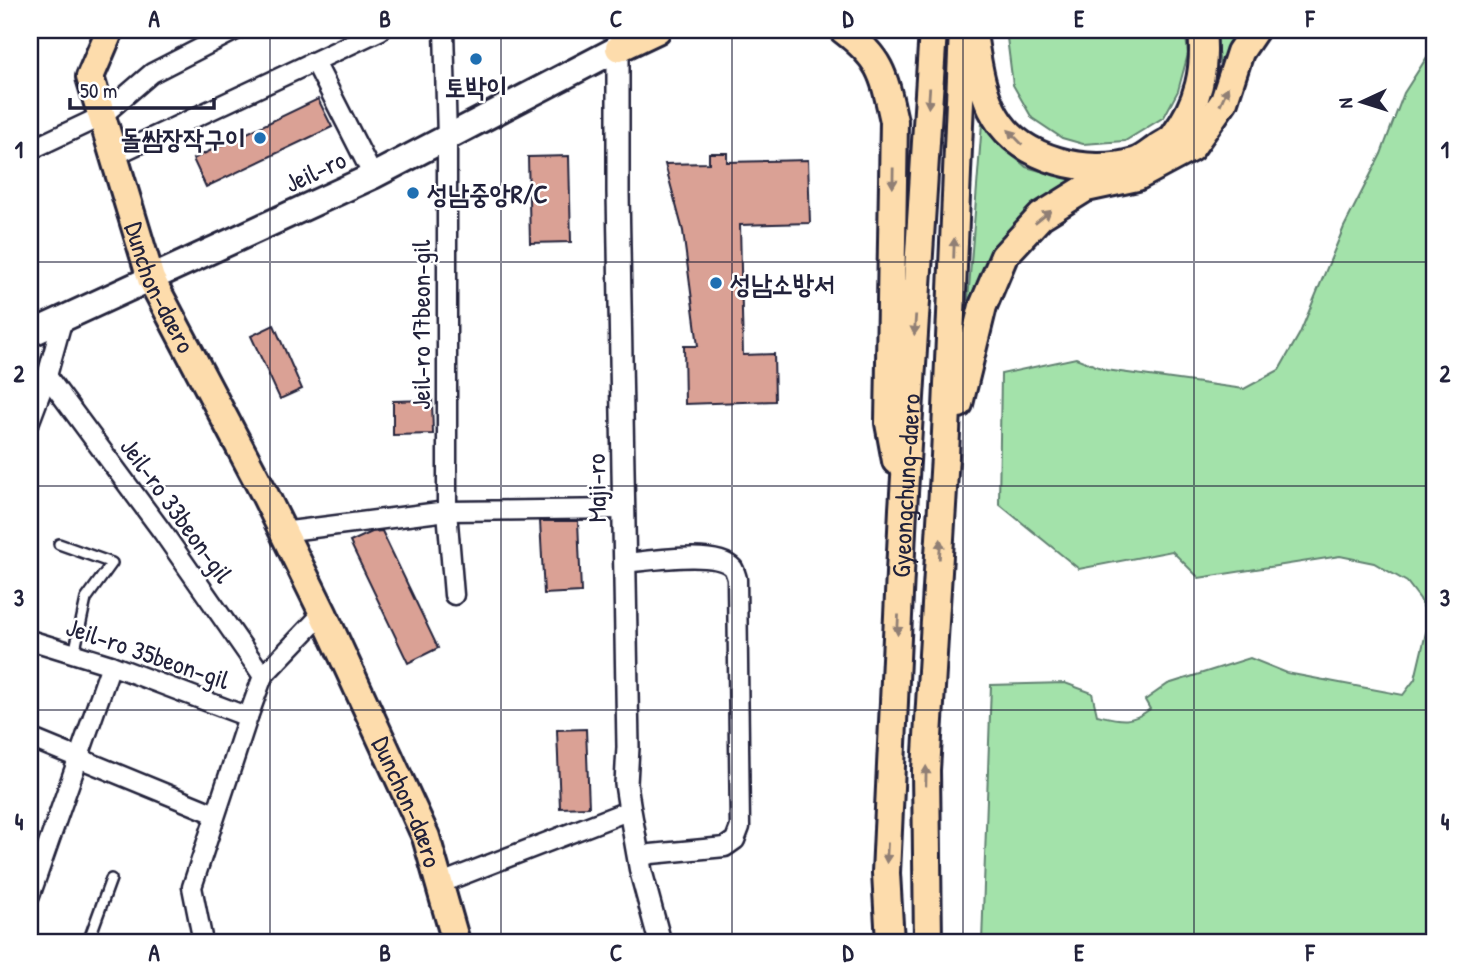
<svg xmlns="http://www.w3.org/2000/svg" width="1464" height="972" viewBox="0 0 1464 972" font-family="'Patrick Hand','Poor Story',sans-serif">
  <rect width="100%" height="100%" fill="#fff"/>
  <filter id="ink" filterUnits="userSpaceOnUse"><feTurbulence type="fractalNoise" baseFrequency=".0143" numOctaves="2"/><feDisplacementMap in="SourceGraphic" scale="14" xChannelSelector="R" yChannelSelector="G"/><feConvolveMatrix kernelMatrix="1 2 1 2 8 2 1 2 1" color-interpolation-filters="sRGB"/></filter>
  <g filter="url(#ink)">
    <g fill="#a3e2aa" stroke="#628272" stroke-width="2">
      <polygon points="1006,30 1185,30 1188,54 1178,91 1164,117 1125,141 1083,144 1062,138 1032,118 1013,85"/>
      <polygon points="1214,30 1243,30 1222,75"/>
      <path d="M1434,46v896h-452l9,-257 74,-2 27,10 5,22c22,5 34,9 53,-6l-5,-9 23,-16 82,-26 37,15 116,22 12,-16 14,-59 -9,-21 -13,-17 -33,-19 -34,-7 -141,22 -27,-27 -93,18 -80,-65 2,-130 75,-16 30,12 138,19 35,-19 21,-37 44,-106 37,-73 23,-61z"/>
      <polygon points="982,123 996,141 1026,167 1085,183 1002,245 968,301"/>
    </g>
    <g fill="#daa195" stroke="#22223b" stroke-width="2">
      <polygon points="318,99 332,127 206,187 193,159"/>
      <polygon points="709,153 727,153 727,162 808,160 810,223 740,225 743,355 774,354 775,401 685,404 684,346 698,346 683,231 665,164 709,163"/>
      <polygon points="569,156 571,242 530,243 528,157"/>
      <polygon points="274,325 302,389 280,399 251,336"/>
      <polygon points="432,400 433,434 393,435 393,401"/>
      <polygon points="540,521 578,521 581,592 544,594"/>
      <polygon points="382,531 438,648 408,663 350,542 372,532"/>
      <polygon points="586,729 589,807 560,808 557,730"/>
    </g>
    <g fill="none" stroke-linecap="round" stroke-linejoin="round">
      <defs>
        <g id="service">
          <polyline points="59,544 112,563 86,599 74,654"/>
          <polyline points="88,942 111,879"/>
        </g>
        <g id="minor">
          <polyline points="444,30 447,139 447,511 454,595"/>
          <polyline points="315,62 373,176"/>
          <polyline points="30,150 102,116 152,73 236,30"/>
          <polyline points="113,156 381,30"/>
          <polyline points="47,376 164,534 263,676"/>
          <polyline points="30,421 47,376 63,318"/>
          <polyline points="282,532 447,511 624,509"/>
          <path d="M625,563c24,-2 92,-14 108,5 1,1 4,10 4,11l3,248 -5,13 -10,7 -74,7 -12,4"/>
          <polyline points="30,640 111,665 248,717"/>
          <polyline points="30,738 215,814"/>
          <polyline points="439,884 630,810"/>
          <polyline points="30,896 111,665"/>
          <polyline points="203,942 192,887 248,717 263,676 323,613"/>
        </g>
        <polyline id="tertiary" points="618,30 618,192 628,747 626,784 630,810 641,872 660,942"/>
        <polyline id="secondary" points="30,334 373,176 619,48"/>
        <g id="primary">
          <path id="s1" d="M110,30l-20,47 61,202 113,214 59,120 103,224 30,105"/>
          <path d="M843,30c39,29 41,46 51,91l-5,302 7,38"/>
          <path d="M974,40c4,25 8,54 22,77 25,43 93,59 138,45 8,-2 16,-9 23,-14 6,-4 13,-7 17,-12 25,-33 32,-67 28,-106"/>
          <polyline points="619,48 657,30"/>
          <polyline points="959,404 983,306 1004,256 1041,216 1086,188 1137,177 1191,148 1224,101 1240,52 1255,30"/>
          <path id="s2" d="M890,942l-4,-69 17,-364 30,-479"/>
          <polyline points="928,942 926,770 945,456 963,30"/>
        </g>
      </defs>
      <use href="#service" stroke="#22223b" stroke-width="14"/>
      <use href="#minor" stroke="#22223b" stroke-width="23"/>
      <use href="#tertiary" stroke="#22223b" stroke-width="26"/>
      <use href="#secondary" stroke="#22223b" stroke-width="30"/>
      <use href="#primary" stroke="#22223b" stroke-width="32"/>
      <use href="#service" stroke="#fff" stroke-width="9"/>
      <use href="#minor" stroke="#fff" stroke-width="18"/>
      <use href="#tertiary" stroke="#fff" stroke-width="21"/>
      <use href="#secondary" stroke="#fff" stroke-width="24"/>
      <use href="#primary" stroke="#fddcac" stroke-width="26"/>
    </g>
    <defs><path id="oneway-solid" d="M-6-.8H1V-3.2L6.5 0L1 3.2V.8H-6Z" transform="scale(1.75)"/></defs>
    <g fill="#907f74">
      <use href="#oneway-solid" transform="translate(1224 96) rotate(-66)"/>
      <use href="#oneway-solid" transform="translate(929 98) rotate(94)"/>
      <use href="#oneway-solid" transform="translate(1015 137) rotate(-134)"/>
      <use href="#oneway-solid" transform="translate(893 178) rotate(91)"/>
      <use href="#oneway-solid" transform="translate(1043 217) rotate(-39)"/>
      <use href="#oneway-solid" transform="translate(954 248) rotate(-88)"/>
      <use href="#oneway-solid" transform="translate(915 325) rotate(94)"/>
      <use href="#oneway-solid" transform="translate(940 549) rotate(-86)"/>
      <use href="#oneway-solid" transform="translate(898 625) rotate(93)"/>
      <use href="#oneway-solid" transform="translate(926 776) rotate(-89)"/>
      <use href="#oneway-solid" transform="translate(887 853) rotate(93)"/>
    </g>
  </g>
  <path fill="none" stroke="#22223b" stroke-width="2" stroke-opacity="0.55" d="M270,30v912M501,30v912M732,30v912M963,30v912M1194,30v912M30,262h1404M30,486h1404M30,710h1404"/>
  <g fill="#1f6fb2" stroke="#fff" stroke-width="2.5">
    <circle cx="476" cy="59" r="7"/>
    <circle cx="260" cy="138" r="7"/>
    <circle cx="413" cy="193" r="7"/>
    <circle cx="716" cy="283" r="7"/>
  </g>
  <g text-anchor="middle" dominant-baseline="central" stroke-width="5" stroke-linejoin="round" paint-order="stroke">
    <g font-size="26" font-weight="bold" fill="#22223b" stroke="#fff" text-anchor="start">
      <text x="476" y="86" text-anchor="middle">토박이</text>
      <text x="246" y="138" text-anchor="end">돌쌈장작구이</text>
      <text x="427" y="193">성남중앙R/C</text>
      <text x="730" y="283">성남소방서</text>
    </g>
    <g font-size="26" fill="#22223b" stroke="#fff">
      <text transform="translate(315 171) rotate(-25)">Jeil-ro</text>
      <text stroke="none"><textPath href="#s1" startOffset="273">Dunchon-daero</textPath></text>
      <text transform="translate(420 325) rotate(-90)">Jeil-ro 17beon-gil</text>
      <text stroke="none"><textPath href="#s2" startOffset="457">Gyeongchung-daero</textPath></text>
      <text transform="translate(596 488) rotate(-91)">Maji-ro</text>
      <text transform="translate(177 510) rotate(54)">Jeil-ro 33beon-gil</text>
      <text transform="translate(148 653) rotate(19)">Jeil-ro 35beon-gil</text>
      <text stroke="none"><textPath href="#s1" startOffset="845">Dunchon-daero</textPath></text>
    </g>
  </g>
  <rect width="1464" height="972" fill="none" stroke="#fff" stroke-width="77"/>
  <g transform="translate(1362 102) rotate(266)" stroke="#ffffff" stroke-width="5" paint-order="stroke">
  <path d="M0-5L12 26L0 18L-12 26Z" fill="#22223b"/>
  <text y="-10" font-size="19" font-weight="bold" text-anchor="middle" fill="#22223b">N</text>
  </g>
  <path d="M70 98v10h144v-10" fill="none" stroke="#22223b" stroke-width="3.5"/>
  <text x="80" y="98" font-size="21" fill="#22223b" stroke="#ffffff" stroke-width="5" paint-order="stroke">50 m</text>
  <rect x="38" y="38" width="1388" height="896" fill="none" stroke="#22223b" stroke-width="2.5"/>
  <g font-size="23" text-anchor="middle" font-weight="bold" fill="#22223b">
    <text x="154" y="27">A</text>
    <text x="385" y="27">B</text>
    <text x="616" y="27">C</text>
    <text x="848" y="27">D</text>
    <text x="1079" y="27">E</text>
    <text x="1310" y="27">F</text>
    <text x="19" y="158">1</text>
    <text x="1445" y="158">1</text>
    <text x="19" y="382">2</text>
    <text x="1445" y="382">2</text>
    <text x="19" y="606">3</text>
    <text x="1445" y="606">3</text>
    <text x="19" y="830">4</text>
    <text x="1445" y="830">4</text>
    <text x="154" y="961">A</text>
    <text x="385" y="961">B</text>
    <text x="616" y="961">C</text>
    <text x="848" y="961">D</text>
    <text x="1079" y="961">E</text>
    <text x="1310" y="961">F</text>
  </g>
</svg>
